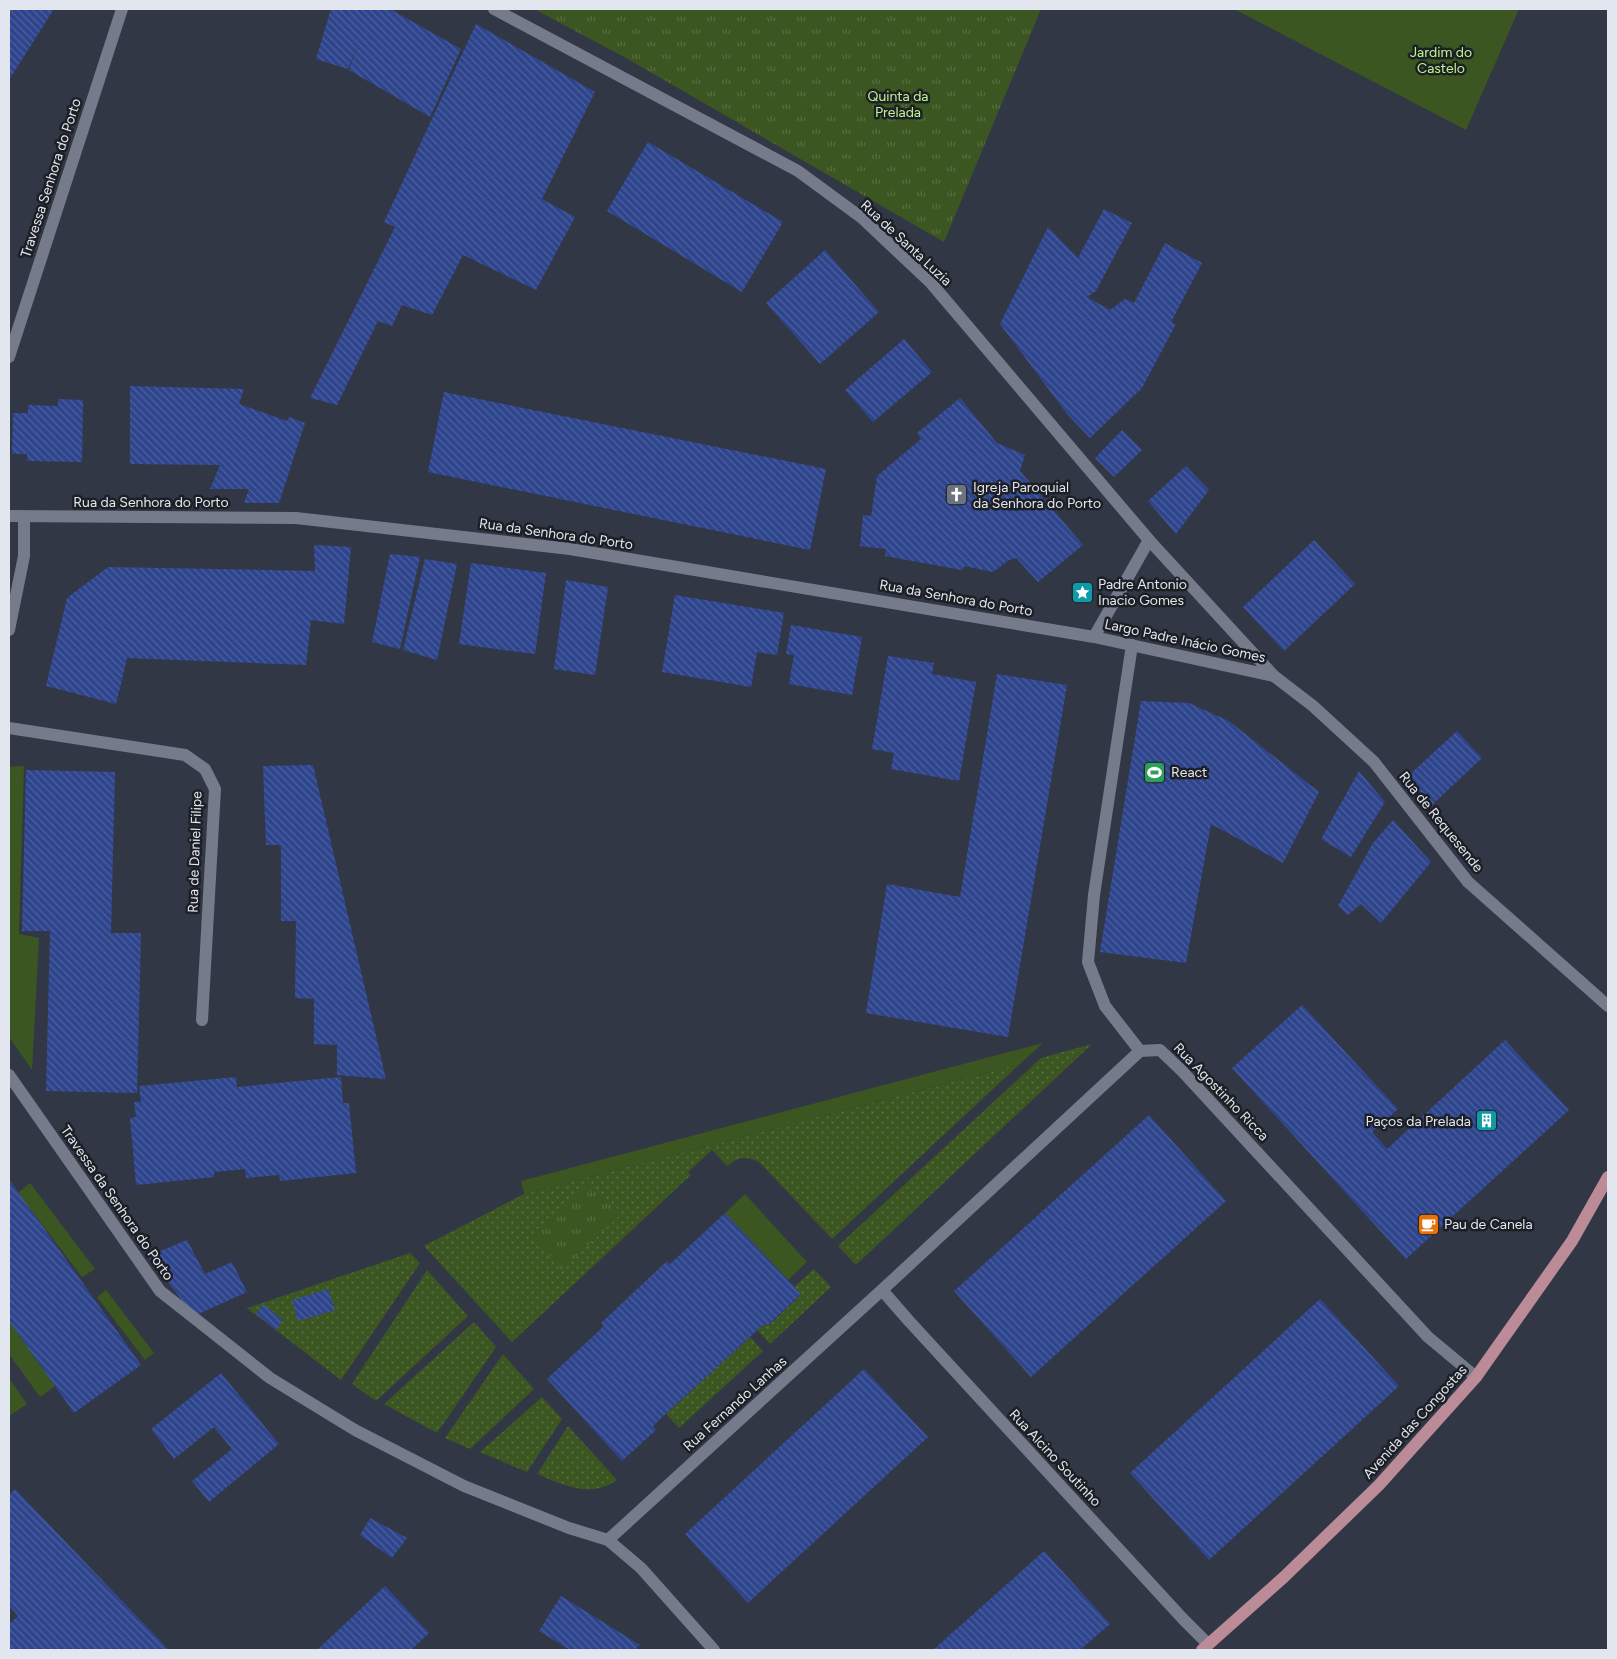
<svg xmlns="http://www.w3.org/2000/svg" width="1617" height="1659" viewBox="0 0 1617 1659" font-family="Figtree,sans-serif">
  <defs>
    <pattern id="grass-dots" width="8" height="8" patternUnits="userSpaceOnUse" patternTransform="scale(1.25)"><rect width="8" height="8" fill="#3c5621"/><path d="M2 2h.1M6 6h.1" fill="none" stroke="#586e42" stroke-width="1.8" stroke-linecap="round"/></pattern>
    <pattern id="park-tufts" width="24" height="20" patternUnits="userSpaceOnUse" patternTransform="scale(1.25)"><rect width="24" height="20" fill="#3c5621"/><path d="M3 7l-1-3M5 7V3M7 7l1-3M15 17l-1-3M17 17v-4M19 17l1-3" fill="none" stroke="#586e42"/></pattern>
    <pattern id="building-back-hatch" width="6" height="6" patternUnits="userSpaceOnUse" patternTransform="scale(1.25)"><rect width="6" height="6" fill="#2e458d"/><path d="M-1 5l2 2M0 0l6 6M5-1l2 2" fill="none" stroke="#4c609d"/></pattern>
  </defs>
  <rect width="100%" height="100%" fill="#323745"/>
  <g fill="url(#grass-dots)">
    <polygon points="1092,1044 856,1265 838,1246 1041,1058"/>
    <path d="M1020,1064l-188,175 -72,-76c-12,-8 -23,-6 -33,3l-15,-16 -24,22 3,3 -179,167 -88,-96 100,-52z"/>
    <polygon points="410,1253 420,1263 341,1380 247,1308"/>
    <polygon points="814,1269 831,1287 770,1344 757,1330 765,1323 768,1326 801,1295 794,1287"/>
    <polygon points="427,1270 468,1316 376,1401 352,1384"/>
    <polygon points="474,1322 496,1347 437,1433 384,1404"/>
    <polygon points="750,1337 763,1351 679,1428 666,1414"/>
    <polygon points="503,1354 534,1389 470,1449 445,1438"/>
    <polygon points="542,1397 562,1419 527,1472 480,1452"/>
    <path d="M568,1426l49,54c-27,19 -53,5 -80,-6z"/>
  </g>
  <g fill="url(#park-tufts)">
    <polygon points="534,9 1041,9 944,242 626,58"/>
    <polygon points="588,1181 620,1215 562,1270 530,1236"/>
  </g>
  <g fill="#3c5621">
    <polygon points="1234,9 1519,9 1466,130"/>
    <polygon points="24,766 19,934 39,938 32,1070 9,1037 9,767"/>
    <polygon points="1043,1043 1020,1064 524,1194 521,1181"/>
    <polygon points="30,1183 95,1269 82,1277 18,1193"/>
    <polygon points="745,1194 807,1262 788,1280 725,1213"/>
    <polygon points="106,1290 154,1353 145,1360 97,1297"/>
    <polygon points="9,1295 42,1340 29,1350 55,1386 40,1397 9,1354"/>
    <polygon points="9,1378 27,1404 9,1416"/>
  </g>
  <g fill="url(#building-back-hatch)">
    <polygon points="9,9 54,9 9,80"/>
    <polygon points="331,9 390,9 461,49 430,117 349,70 357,46 348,69 316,59"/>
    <polygon points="476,24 595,92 542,199 575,217 536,290 463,255 432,315 402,305 392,326 378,321 337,405 310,398 395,227 384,222"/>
    <polygon points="648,142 783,222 742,292 607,211"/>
    <polygon points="1104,209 1132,223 1096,291 1087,297 1110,310 1125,299 1134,303 1165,243 1202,263 1171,322 1176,324 1142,388 1090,438 1067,414 1000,324 1048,227 1078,258"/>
    <polygon points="825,250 879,312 820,364 766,303"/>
    <polygon points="904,339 932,372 873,422 845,390"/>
    <polygon points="130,386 244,389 239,404 287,421 289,417 305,423 279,503 244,503 249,489 210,489 220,465 130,464"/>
    <polygon points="444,392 826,469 810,550 428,472"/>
    <polygon points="960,398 997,443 1025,455 1020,471 1083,545 1038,582 1016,558 1009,560 993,572 965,566 962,570 885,556 886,549 860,546 863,515 871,516 877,476 921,439 917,433"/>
    <polygon points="58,399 83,400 82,462 27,461 27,454 12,454 13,413 28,413 28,405 58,406"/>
    <polygon points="1122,430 1142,450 1114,477 1095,458"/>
    <polygon points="1186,466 1209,490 1176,534 1148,501"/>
    <polygon points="1314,540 1355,584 1284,651 1243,607"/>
    <polygon points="314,545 351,547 344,624 311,620 306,665 127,658 116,704 46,686 67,598 108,567 315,571"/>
    <polygon points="390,554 420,557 400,649 372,642"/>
    <polygon points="425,559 457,564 437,660 403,650"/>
    <polygon points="471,563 546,573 535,654 459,644"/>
    <polygon points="566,580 608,587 595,675 554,669"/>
    <polygon points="675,595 784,613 777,655 757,652 751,687 662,672"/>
    <polygon points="791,625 862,637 852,695 789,684 794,655 786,654"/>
    <polygon points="888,656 934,663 932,674 976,682 959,781 891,769 894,753 872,749"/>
    <polygon points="997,674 1067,685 1008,1037 866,1013 887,884 960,897"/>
    <polygon points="1141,701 1189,703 1229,721 1319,792 1283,863 1211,824 1186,963 1100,952"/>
    <polygon points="1457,731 1482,758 1432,805 1407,777"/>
    <polygon points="313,765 386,1079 337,1075 337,1045 314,1044 314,999 295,998 296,921 281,921 281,845 266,845 263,766"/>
    <polygon points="26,770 115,772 111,933 141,933 137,1093 46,1091 50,931 22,931"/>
    <polygon points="1359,771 1385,802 1351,857 1321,839"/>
    <polygon points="1393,820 1431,862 1381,923 1361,904 1348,915 1338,906 1373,843"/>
    <polygon points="1302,1005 1398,1109 1372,1132 1387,1149 1505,1040 1569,1110 1406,1259 1232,1068"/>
    <polygon points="236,1077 237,1087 341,1077 343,1103 349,1103 356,1173 280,1181 279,1175 246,1178 245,1169 214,1172 214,1177 136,1185 130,1118 136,1117 134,1102 141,1102 139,1086"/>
    <polygon points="1149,1115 1226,1201 1031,1377 954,1291"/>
    <polygon points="9,1179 141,1365 74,1413 9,1321"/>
    <polygon points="725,1213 801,1294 767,1326 765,1323 659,1420 653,1426 656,1430 622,1461 547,1379 604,1326 601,1323 667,1261 670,1264"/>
    <polygon points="187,1240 205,1274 232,1262 247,1292 194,1316 148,1256"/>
    <polygon points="328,1289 335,1310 298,1321 292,1300"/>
    <polygon points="1320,1299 1399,1386 1209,1560 1130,1473"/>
    <polygon points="263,1304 283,1320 276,1330 256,1314"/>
    <polygon points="864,1369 928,1437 748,1603 685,1534"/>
    <polygon points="221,1373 279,1444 209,1502 192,1481 232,1449 214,1427 174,1459 151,1429"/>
    <polygon points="15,1489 169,1650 9,1650 9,1624 18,1616 9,1606 9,1495"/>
    <polygon points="370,1518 407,1538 392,1558 360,1535"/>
    <polygon points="1044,1551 1110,1624 1080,1650 933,1650"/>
    <polygon points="385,1586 429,1633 411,1650 317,1650"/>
    <polygon points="561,1596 640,1645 635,1650 570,1650 539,1631"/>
  </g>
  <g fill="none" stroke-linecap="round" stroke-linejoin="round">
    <g stroke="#757b8b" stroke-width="12">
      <polyline points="494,9 798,171 862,218 931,283 1149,540 1274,676 1313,706 1374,762 1468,882 1608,1006"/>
      <polyline points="9,357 122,9"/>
      <polyline points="9,516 296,518 570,549 1094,637 1274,676"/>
      <polyline points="9,630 24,556 24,517"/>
      <polyline points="1094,637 1149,540"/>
      <polyline points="1132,645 1094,895 1088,962 1105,1006 1140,1051"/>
      <polyline points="9,728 185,755 205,769 215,789 202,1020"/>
      <polyline points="9,1075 160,1291 270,1378 355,1430 464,1486 569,1528 608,1540 641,1568 714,1650"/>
      <polyline points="882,1290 909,1321 1183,1619 1208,1644"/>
      <polyline points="608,1540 882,1290 1140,1051 1160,1050 1182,1071 1428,1337 1476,1377"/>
    </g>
    <polyline stroke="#bb8b97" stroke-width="12" points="1202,1650 1284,1577 1379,1485 1476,1377 1572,1241 1608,1177"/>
  </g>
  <defs>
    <symbol id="church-square" viewBox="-11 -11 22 22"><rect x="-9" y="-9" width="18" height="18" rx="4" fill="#6b7280" stroke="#1c1f25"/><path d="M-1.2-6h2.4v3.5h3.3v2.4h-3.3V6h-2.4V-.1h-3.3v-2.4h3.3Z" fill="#fff"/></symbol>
    <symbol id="sight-square" viewBox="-11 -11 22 22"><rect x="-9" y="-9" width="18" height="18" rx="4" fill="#0f9aa8" stroke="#1c1f25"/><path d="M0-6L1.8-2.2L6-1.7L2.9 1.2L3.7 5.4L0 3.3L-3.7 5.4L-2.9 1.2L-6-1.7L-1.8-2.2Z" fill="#fff"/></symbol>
    <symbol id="stadium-square" viewBox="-11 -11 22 22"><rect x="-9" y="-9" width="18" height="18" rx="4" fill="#2e9e5b" stroke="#1c1f25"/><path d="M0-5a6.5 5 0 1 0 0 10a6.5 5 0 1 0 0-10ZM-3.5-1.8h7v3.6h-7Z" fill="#fff"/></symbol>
    <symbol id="building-square" viewBox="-11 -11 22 22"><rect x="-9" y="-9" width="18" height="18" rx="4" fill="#0f9aa8" stroke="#1c1f25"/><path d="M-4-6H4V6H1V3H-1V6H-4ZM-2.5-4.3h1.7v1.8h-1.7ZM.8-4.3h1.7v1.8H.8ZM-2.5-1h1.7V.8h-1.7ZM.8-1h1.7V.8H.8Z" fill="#fff"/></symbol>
    <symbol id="cafe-square" viewBox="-11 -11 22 22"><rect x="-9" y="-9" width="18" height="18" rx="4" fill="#e8710a" stroke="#1c1f25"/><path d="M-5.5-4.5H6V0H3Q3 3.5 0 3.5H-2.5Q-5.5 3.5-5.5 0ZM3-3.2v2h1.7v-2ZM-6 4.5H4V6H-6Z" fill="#fff"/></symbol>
  </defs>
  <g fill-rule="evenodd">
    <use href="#church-square" x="944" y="482" width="25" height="25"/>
    <use href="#sight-square" x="1070" y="580" width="25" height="25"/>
    <use href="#stadium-square" x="1142" y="760" width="25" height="25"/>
    <use href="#building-square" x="1474" y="1108" width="25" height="25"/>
    <use href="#cafe-square" x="1416" y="1212" width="25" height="25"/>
  </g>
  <g text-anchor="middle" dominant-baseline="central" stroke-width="5" stroke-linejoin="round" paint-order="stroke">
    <g font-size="14" fill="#bdf789" stroke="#1c1f25">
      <text x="1441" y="52">Jardim do<tspan x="1441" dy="16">Castelo</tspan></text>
      <text x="898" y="96">Quinta da<tspan x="898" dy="16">Prelada</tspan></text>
    </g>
    <g font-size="14" fill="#e2e6ee" stroke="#1c1f25">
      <text transform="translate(51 178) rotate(-72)">Travessa Senhora do Porto</text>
      <text transform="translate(906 243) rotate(43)">Rua de Santa Luzia</text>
      <text x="151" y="502">Rua da Senhora do Porto</text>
      <text transform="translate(556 534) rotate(8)">Rua da Senhora do Porto</text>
      <text transform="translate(956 598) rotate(10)">Rua da Senhora do Porto</text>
      <text transform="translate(1185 641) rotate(12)">Largo Padre Inácio Gomes</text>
      <text transform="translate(1441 822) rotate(51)">Rua de Requesende</text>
      <text transform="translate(195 852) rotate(-88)">Rua de Daniel Filipe</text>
      <text transform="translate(1221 1092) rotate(46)">Rua Agostinho Ricca</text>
      <text transform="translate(117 1203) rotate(55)">Travessa da Senhora do Porto</text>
      <text transform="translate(735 1404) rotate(-42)">Rua Fernando Lanhas</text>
      <text transform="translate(1415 1422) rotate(-48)">Avenida das Congostas</text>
      <text transform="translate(1055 1458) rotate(47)">Rua Alcino Soutinho</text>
    </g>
    <g font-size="14" fill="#e2e6ee" stroke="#1c1f25" text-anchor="start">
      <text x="973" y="487">Igreja Paroquial<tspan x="973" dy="16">da Senhora do Porto</tspan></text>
      <text x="1098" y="584">Padre Antonio<tspan x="1098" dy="16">Inacio Gomes</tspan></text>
      <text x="1171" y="772">React</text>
      <text x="1471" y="1121" text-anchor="end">Paços da Prelada</text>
      <text x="1444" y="1224">Pau de Canela</text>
    </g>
  </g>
  <rect width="1617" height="1659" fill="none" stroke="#e2e6ee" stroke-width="20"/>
</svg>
